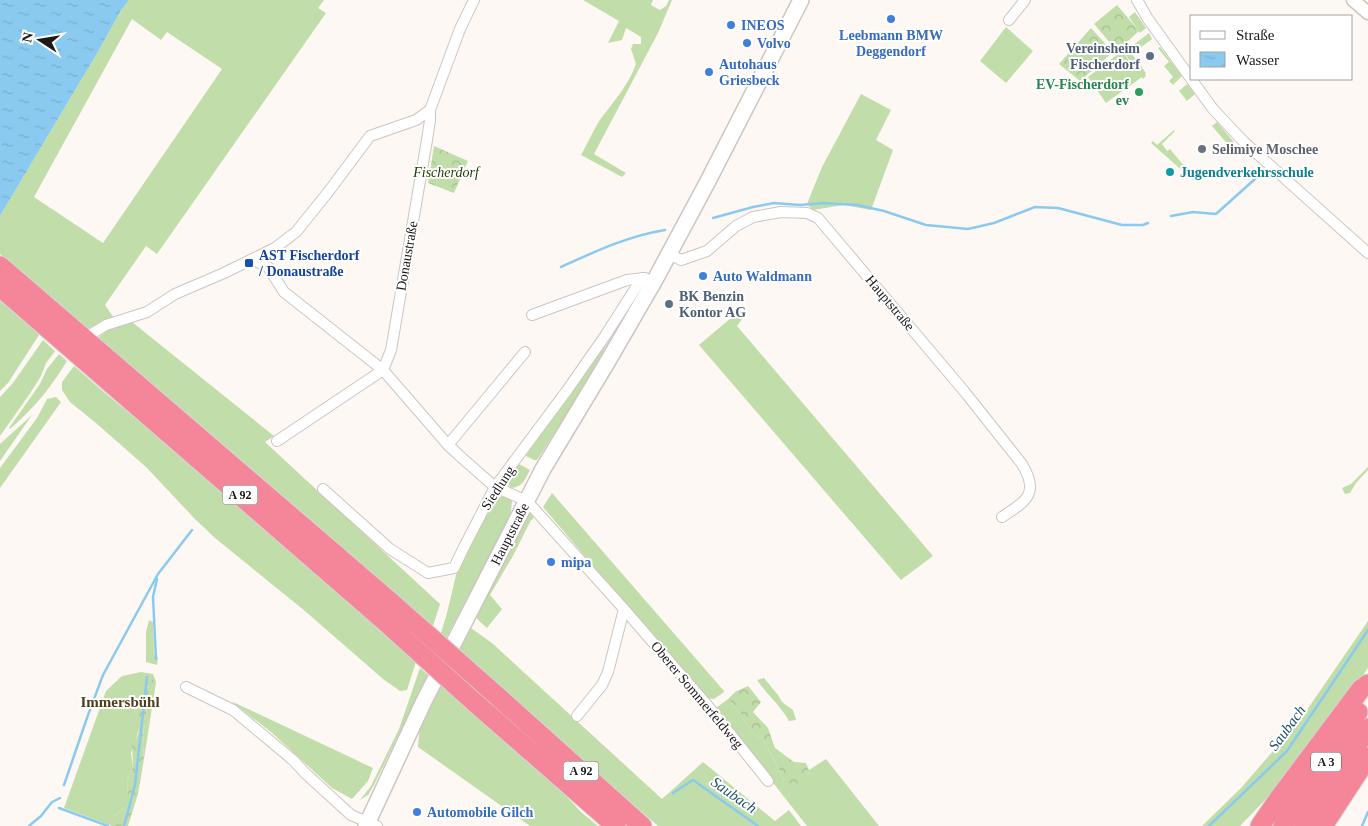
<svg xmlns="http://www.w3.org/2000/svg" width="1368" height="826" viewBox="0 0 1368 826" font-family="Georgia,serif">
  <defs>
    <pattern id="forest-crowns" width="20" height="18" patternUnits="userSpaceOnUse" patternTransform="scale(1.25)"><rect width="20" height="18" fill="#c1dda9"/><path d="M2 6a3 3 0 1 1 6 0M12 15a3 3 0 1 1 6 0" fill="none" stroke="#a5bd91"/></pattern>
    <pattern id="water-ripples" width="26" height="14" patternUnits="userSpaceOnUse" patternTransform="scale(1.25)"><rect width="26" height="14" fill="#8acaf0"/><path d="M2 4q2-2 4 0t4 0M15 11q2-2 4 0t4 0" fill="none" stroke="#76adcd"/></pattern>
  </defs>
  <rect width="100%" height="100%" fill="#fef8f4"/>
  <g fill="#c1dda9" fill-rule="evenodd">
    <path d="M129,0h195l-6,8 8,5 -169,241 -11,-8 -41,59 9,13 -1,2 -27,9 -86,-75v-38l99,-166 21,-38zM132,19l29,21 6,-8 55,37 -119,174 -69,-46z"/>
    <path d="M583,0h70l-2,5 9,5 6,-4 3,-6h3l-14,33 -64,121 32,19 -4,4 -41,-22c7,-12 13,-27 21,-38 13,-17 27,-33 34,-53l-5,-15 2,-5h8v-7l-15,-9 -4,12 -14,3 11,-22z"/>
    <polygon points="1135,12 1146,28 1140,33 1129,17"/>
    <polygon points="1006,27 1033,51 1006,83 980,61"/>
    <polygon points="1149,33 1152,39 1132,54 1146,73 1145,74 1146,76 1143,79 1142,77 1106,103 1088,77 1122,51 1134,67 1124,52"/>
    <polygon points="1160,47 1182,76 1173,85 1169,81 1173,77 1164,66 1169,62 1158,48"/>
    <polygon points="1187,84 1195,94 1187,101 1179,91"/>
    <polygon points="861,94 891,110 876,140 893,150 871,210 844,205 813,210 807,204 822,167"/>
    <polygon points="1217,122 1234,142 1234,144 1231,148 1212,126"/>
    <polygon points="1174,130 1175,131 1162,144 1167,151 1170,149 1195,179 1193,180 1151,143 1153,141 1157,145"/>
    <polygon points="0,295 41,332 8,383 0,391"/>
    <polygon points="738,312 745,315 737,326 933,556 901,580 699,345"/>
    <polygon points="132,322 274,436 265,442 440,604 432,629 261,479 98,338 110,328"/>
    <polygon points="611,333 613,333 604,349 598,365 537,460 534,460 526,456 526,455"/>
    <polygon points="43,340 55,351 46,363 41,376 29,395 0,436 0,397 13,383"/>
    <path d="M59,354l8,7c-18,29 -32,46 -57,68l-1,-1 31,-44 7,-15z"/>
    <polygon points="74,366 105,393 261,521 416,662 407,690 400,691 383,679 305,611 215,538 195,519 146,467 96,423 70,402 62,390 62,382"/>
    <polygon points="56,397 61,402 0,488 0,468 37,418 47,399"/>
    <polygon points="32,415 0,461 0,444"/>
    <path d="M519,464l11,6c-5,9 -7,17 -19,18l-3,-4v-5z"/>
    <polygon points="1368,467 1368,470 1356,483 1350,493 1345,494 1342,488 1351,484"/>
    <polygon points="552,493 724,691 724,692 714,699 705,698 543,507"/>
    <polygon points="505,496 512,501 511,511 505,527 445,640 440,636 447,613 456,575 462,556 493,502 499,497"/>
    <polygon points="529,513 535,515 532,520 531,520 514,554 490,595 502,609 487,628 478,620 474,612 525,517"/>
    <polygon points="149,620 153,622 154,654 158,658 157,665 146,662 146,632"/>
    <polygon points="1368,621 1368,668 1323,732 1291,773 1240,826 1202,826 1241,788 1300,720"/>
    <polygon points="468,626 492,643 662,799 703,762 775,821 789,810 801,826 658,826 456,650"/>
    <polygon points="420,668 428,675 374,785 368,795 360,800 371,786 399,729"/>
    <polygon points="141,672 153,674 156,682 144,759 143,744 144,728 148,725 146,710 154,680 148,686 135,712 140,723 136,740 131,753 133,767 127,780 128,794 131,794 129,804 114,816 114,826 112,826 64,808 106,691 122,676"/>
    <path d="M764,678l14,17 4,7 11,8 3,10 -7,1c-9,-16 -22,-26 -32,-41z"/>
    <polygon points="442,679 542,770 581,812 598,826 530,826 418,747 420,724"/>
    <polygon points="728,699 740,713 751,732 762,739 776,763 784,782 810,774 806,763 809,770 826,759 879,826 807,826 723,719 716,708"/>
    <polygon points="231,701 373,768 368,781 352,799 332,788 271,732"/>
  </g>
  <g fill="url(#forest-crowns)">
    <polygon points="1117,5 1139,31 1117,51 1094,24"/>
    <polygon points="1091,28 1113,52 1080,81 1059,64"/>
    <polygon points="434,146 468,161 454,193 428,183"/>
    <path d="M145,675l9,5 -8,30 2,15 -4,3 -1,16 1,15 -6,35 -10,32h-14v-10l15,-12 2,-9 -3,-1 -1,-14 6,-13 -1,-23c9,-8 8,-21 3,-32l13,-25 -7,-9z"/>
    <polygon points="748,686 761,702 753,712 768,728 775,748 794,762 806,763 810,774 798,784 784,782 776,763 762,739 751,732 740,713 728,699 735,692"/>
  </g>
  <polygon fill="url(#water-ripples)" points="0,0 129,0 120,12 99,50 0,216"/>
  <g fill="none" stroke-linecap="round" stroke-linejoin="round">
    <g stroke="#8acaf0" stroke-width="2.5">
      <polyline points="1171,216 1193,212 1216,214 1265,170"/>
      <polyline points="713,218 753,207 774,203 800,205 824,203 857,205 884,211 926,225 968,229 994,223 1035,207 1058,208 1122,225 1143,225 1148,223"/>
      <path d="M561,267c35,-16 67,-31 104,-37"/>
      <polyline points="156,659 153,597 157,579"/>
      <polyline points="64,785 88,715 103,675 158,574 192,530"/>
      <polyline points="673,793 693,780 758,826"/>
      <polyline points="59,808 108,826"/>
      <polyline points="29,826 41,816 52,802 60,798"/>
      <polyline points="124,826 135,785 147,677"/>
      <polyline points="1209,826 1287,751 1368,630"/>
      <polyline points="1362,826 1368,812"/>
    </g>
    <defs>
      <g id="minor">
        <polyline points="1137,0 1148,19 1202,94 1213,109 1243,141 1368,253"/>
        <polyline points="1009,20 1025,0"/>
        <path d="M669,254l12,6 26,-9 29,-25 17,-9 28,-5 26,1 11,5 146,173 58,73c18,30 4,37 -20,53"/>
        <polyline points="251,260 260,263 268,267 284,292 383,370 448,445 462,458 495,487 527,501 624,609 708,706 768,781"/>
        <polyline points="532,315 627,280 645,278"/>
        <polyline points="93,333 106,325 147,312 175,294 224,273 275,248 296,232 329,191 370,136 416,120 430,110"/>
        <polyline points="277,441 383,370 391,350 427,140 430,120 430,110 460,29 474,0"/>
        <polyline points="448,445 525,352"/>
        <polyline points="323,489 390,549 428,573 454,568 463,549 495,487 568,389 605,336 642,278"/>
        <polyline points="186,687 233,710 293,760 305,773 351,815 377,826"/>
        <polyline points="577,716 602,685 608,672 624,609"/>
      </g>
      <polyline id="tertiary" points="1353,0 1368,13"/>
      <polyline id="secondary" points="366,826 424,701 543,469 608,361 656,278 707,183 801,0"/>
      <g id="motorway">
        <polyline points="0,266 393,604"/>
        <polyline points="0,287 381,618"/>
        <polyline points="487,687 642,826"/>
        <polyline points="473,701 616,826"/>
        <polyline points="1260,826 1280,797 1361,689 1368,684"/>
        <polyline points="1283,826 1358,712"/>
        <polyline points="1304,826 1368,728"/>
        <polyline points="1323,826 1368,757"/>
      </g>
    </defs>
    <use href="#minor" stroke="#cdc5c1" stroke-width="12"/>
    <use href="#tertiary" stroke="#cdc5c1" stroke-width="15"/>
    <use href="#secondary" stroke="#cdc5c1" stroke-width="18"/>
    <use href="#motorway" stroke="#d6d5d5" stroke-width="21"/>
    <use href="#minor" stroke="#fff" stroke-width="10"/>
    <use href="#tertiary" stroke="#fff" stroke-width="12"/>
    <use href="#secondary" stroke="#fff" stroke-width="15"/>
    <use href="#motorway" stroke="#f58699" stroke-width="19"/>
    <defs>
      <g id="motorway-bridge">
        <polyline points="393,604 487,687"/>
        <polyline points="381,618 473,701"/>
      </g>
    </defs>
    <use href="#motorway-bridge" stroke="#d6d5d5" stroke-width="21" stroke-linecap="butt"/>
    <use href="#motorway-bridge" stroke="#f58699" stroke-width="19"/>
  </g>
  <g fill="#3f7fe0" stroke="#fff" stroke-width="2">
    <circle cx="891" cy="19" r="5"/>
    <circle cx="731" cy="25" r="5"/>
    <circle cx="747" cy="43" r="5"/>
    <circle cx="709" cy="72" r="5"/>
    <circle cx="703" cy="276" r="5"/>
    <circle cx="551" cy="562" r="5"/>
    <circle cx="417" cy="812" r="5"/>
  </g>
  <g fill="#5c6f8a" stroke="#fff" stroke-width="2">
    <circle cx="1150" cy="56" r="5"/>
    <circle cx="669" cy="304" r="5"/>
  </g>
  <circle fill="#2e9e5b" stroke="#fff" stroke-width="2" cx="1139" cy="92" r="5"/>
  <circle fill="#6b7280" stroke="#fff" stroke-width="2" cx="1202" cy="149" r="5"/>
  <circle fill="#0f9aa8" stroke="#fff" stroke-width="2" cx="1170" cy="172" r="5"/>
  <rect fill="#1a4fb4" stroke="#fff" stroke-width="2" x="244" y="258" width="10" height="10" rx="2.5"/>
  <g text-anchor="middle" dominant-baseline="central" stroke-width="4" stroke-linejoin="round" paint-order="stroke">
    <g fill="#fff" stroke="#5f5d5d" stroke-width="1">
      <rect x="222.5" y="485.5" width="35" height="19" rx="4"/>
      <rect x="1311" y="752.5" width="30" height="19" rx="4"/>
      <rect x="563.5" y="761.5" width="35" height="19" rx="4"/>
    </g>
    <g font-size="12" font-weight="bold" fill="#1b1817">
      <text x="240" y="495">A 92</text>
      <text x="1326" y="762">A 3</text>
      <text x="581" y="771">A 92</text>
    </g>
    <g font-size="14" font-weight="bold" fill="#366cbe" stroke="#fff" text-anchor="start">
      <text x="741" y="25">INEOS</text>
      <text x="891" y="35" text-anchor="middle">Leebmann BMW<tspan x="891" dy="16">Deggendorf</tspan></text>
      <text x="757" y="43">Volvo</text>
      <text x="719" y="64">Autohaus<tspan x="719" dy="16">Griesbeck</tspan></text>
      <text x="713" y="276">Auto Waldmann</text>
      <text x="561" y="562">mipa</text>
      <text x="427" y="812">Automobile Gilch</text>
    </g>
    <g font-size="14" font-weight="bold" fill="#4e5e75" stroke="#fff" text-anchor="end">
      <text x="1140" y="48">Vereinsheim<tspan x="1140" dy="16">Fischerdorf</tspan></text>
      <text x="679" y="296" text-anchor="start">BK Benzin<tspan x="679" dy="16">Kontor AG</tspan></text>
    </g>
    <g font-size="14" font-weight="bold" fill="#27864d" stroke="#fff" text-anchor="end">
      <text x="1129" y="84">EV-Fischerdorf<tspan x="1129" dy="16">ev</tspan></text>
    </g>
    <g font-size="14" font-weight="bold" fill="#5b616d" stroke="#fff" text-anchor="start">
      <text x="1212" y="149">Selimiye Moschee</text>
    </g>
    <g font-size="14" font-style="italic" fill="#233e00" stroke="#fff">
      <text x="446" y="172">Fischerdorf</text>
    </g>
    <g font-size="14" font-weight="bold" fill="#0d838f" stroke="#fff" text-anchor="start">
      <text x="1180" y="172">Jugendverkehrsschule</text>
    </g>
    <g font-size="14" font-weight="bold" fill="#164399" stroke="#fff" text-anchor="start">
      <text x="259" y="255">AST Fischerdorf<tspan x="259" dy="16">/ Donaustraße</tspan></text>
    </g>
    <g font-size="14" fill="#1b1817" stroke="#fff">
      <text transform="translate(407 256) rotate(-80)">Donaustraße</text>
      <text transform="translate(890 303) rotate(50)">Hauptstraße</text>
      <text transform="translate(498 488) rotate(-57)">Siedlung</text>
      <text transform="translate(510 534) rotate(-63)">Hauptstraße</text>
      <text transform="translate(697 695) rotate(50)">Oberer Sommerfeldweg</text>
    </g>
    <g font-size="15" font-weight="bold" fill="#4f3d17" stroke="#fff">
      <text x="120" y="702">Immersbühl</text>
    </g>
    <g font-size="15" font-style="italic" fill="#1e4f6a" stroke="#fff">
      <text transform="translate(1287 728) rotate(-54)">Saubach</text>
      <text transform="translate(734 795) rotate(35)">Saubach</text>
    </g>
  </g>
  <rect x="1190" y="15" width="162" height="65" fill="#ffffff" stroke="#a4a3a2"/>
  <rect x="1200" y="31" width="25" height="8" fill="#ffffff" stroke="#a4a3a2"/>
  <text x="1236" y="40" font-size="15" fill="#1b1817">Straße</text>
  <rect x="1200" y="52" width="25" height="15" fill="url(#water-ripples)" stroke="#a4a3a2"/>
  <text x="1236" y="65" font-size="15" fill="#1b1817">Wasser</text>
  <g transform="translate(40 40) rotate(282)" stroke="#ffffff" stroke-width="4" paint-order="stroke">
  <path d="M0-4L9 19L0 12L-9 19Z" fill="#1b1817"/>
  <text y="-8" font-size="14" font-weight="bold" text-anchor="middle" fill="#1b1817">N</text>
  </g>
</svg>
